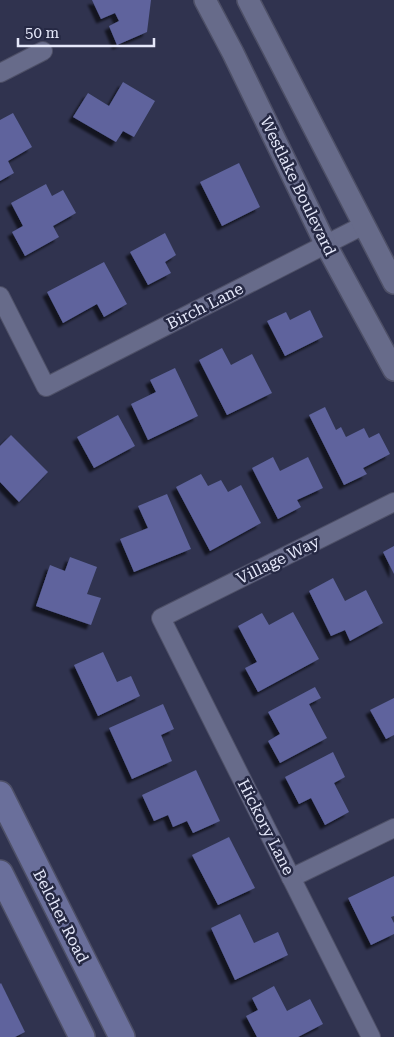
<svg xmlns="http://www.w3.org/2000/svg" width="394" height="1037" viewBox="0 0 394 1037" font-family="'Roboto Serif',serif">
  <defs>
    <filter id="shadow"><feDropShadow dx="-4.5" dy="4.5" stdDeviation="1" flood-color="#0009"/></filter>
  </defs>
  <rect width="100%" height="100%" fill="#30334f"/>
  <g fill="#5e649d" filter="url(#shadow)">
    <polygon points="92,0 151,0 147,32 117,45 109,26 119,21 115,13 101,19"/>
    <polygon points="123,82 155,101 134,137 123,131 116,142 73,117 88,93 109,106"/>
    <polygon points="13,113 32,147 8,161 14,173 0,181 0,120"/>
    <polygon points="239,163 260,207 222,226 200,182"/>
    <polygon points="46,184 52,196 63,190 76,213 53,226 59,237 25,256 12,232 23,226 11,203"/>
    <polygon points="165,233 176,255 165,262 171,273 148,285 130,252"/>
    <polygon points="104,262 127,304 104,317 97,304 63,323 47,292"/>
    <polygon points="310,310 323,337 285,356 267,321 286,312 290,320"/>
    <polygon points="222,348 231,365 252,354 272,393 227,415 199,360"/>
    <polygon points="175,368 198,416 148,440 131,404 156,392 150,380"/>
    <polygon points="325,407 336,430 341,427 346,437 364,428 369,438 379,433 390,454 363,468 367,474 344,485 309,415"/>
    <polygon points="118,415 135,446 94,468 77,437"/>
    <polygon points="11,435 48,472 19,502 0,482 0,446"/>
    <polygon points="273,457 280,471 308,457 323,488 297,500 301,507 278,519 252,468"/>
    <polygon points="201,474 208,486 221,480 228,492 241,485 261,523 210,551 176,487"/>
    <polygon points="167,494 191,549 134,572 120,539 148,528 138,506"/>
    <polygon points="394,546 394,574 383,552"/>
    <polygon points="70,557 97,567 87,594 101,598 91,625 36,606 50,565 65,571"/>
    <polygon points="333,578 345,601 366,590 383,623 350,641 345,630 331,636 309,591"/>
    <polygon points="293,612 319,659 258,692 245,668 257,662 238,626 262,613 269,625"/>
    <polygon points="103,652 117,682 131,676 140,696 98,716 74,665"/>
    <polygon points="315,687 321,698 309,704 327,738 280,763 268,741 280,734 268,712"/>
    <polygon points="394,698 394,735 386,739 370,710"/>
    <polygon points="163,704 174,729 161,735 172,761 132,779 109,728"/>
    <polygon points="333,752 345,777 334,783 349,812 325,825 311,798 299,804 285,777"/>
    <polygon points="196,770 220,821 193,833 187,821 173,827 168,815 154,821 142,795"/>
    <polygon points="229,837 255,888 218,905 192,855"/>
    <polygon points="394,876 394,916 391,917 394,923 394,934 371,945 348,898"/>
    <polygon points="240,914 254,943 278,932 288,955 235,980 211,928"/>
    <polygon points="1,983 25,1032 15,1037 0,1037 0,984"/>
    <polygon points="274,986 287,1011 310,999 323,1024 298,1037 257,1037 246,1016 258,1010 252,998"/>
  </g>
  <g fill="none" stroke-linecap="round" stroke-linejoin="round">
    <defs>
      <g id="minor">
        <polyline points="0,73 43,51"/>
        <polyline points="0,296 46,387 364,225"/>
        <polyline points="291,878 394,828"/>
        <polyline points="371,1037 161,618 394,502"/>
      </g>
      <g id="tertiary">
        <polyline points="205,0 233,53 326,245 394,370"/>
        <polyline points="248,0 394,283"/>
      </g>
      <g id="secondary">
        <polyline points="0,794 122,1037"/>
        <polyline points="0,873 82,1037"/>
      </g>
    </defs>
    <use href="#minor" stroke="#4e5067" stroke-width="20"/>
    <use href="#tertiary" stroke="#4e5067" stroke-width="24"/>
    <use href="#secondary" stroke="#4e5067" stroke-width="28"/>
    <use href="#minor" stroke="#676b8a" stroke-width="18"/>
    <use href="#tertiary" stroke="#676b8a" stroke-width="21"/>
    <use href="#secondary" stroke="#6a6f9b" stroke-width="25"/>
  </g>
  <g text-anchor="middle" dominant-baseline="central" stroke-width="5" stroke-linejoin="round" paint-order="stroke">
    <g font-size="16" fill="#e5e8fa" stroke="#262944">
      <text transform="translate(298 186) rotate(64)">Westlake Boulevard</text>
      <text transform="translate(205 306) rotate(-27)">Birch Lane</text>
      <text transform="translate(278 560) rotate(-26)">Village Way</text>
      <text transform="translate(266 827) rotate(63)">Hickory Lane</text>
      <text transform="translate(61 916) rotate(63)">Belcher Road</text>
    </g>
  </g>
  <path d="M18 38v8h136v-8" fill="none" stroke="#e5e8fa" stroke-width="2.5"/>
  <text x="25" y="38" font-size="15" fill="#e5e8fa" stroke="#262944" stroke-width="4" paint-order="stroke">50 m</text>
</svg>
